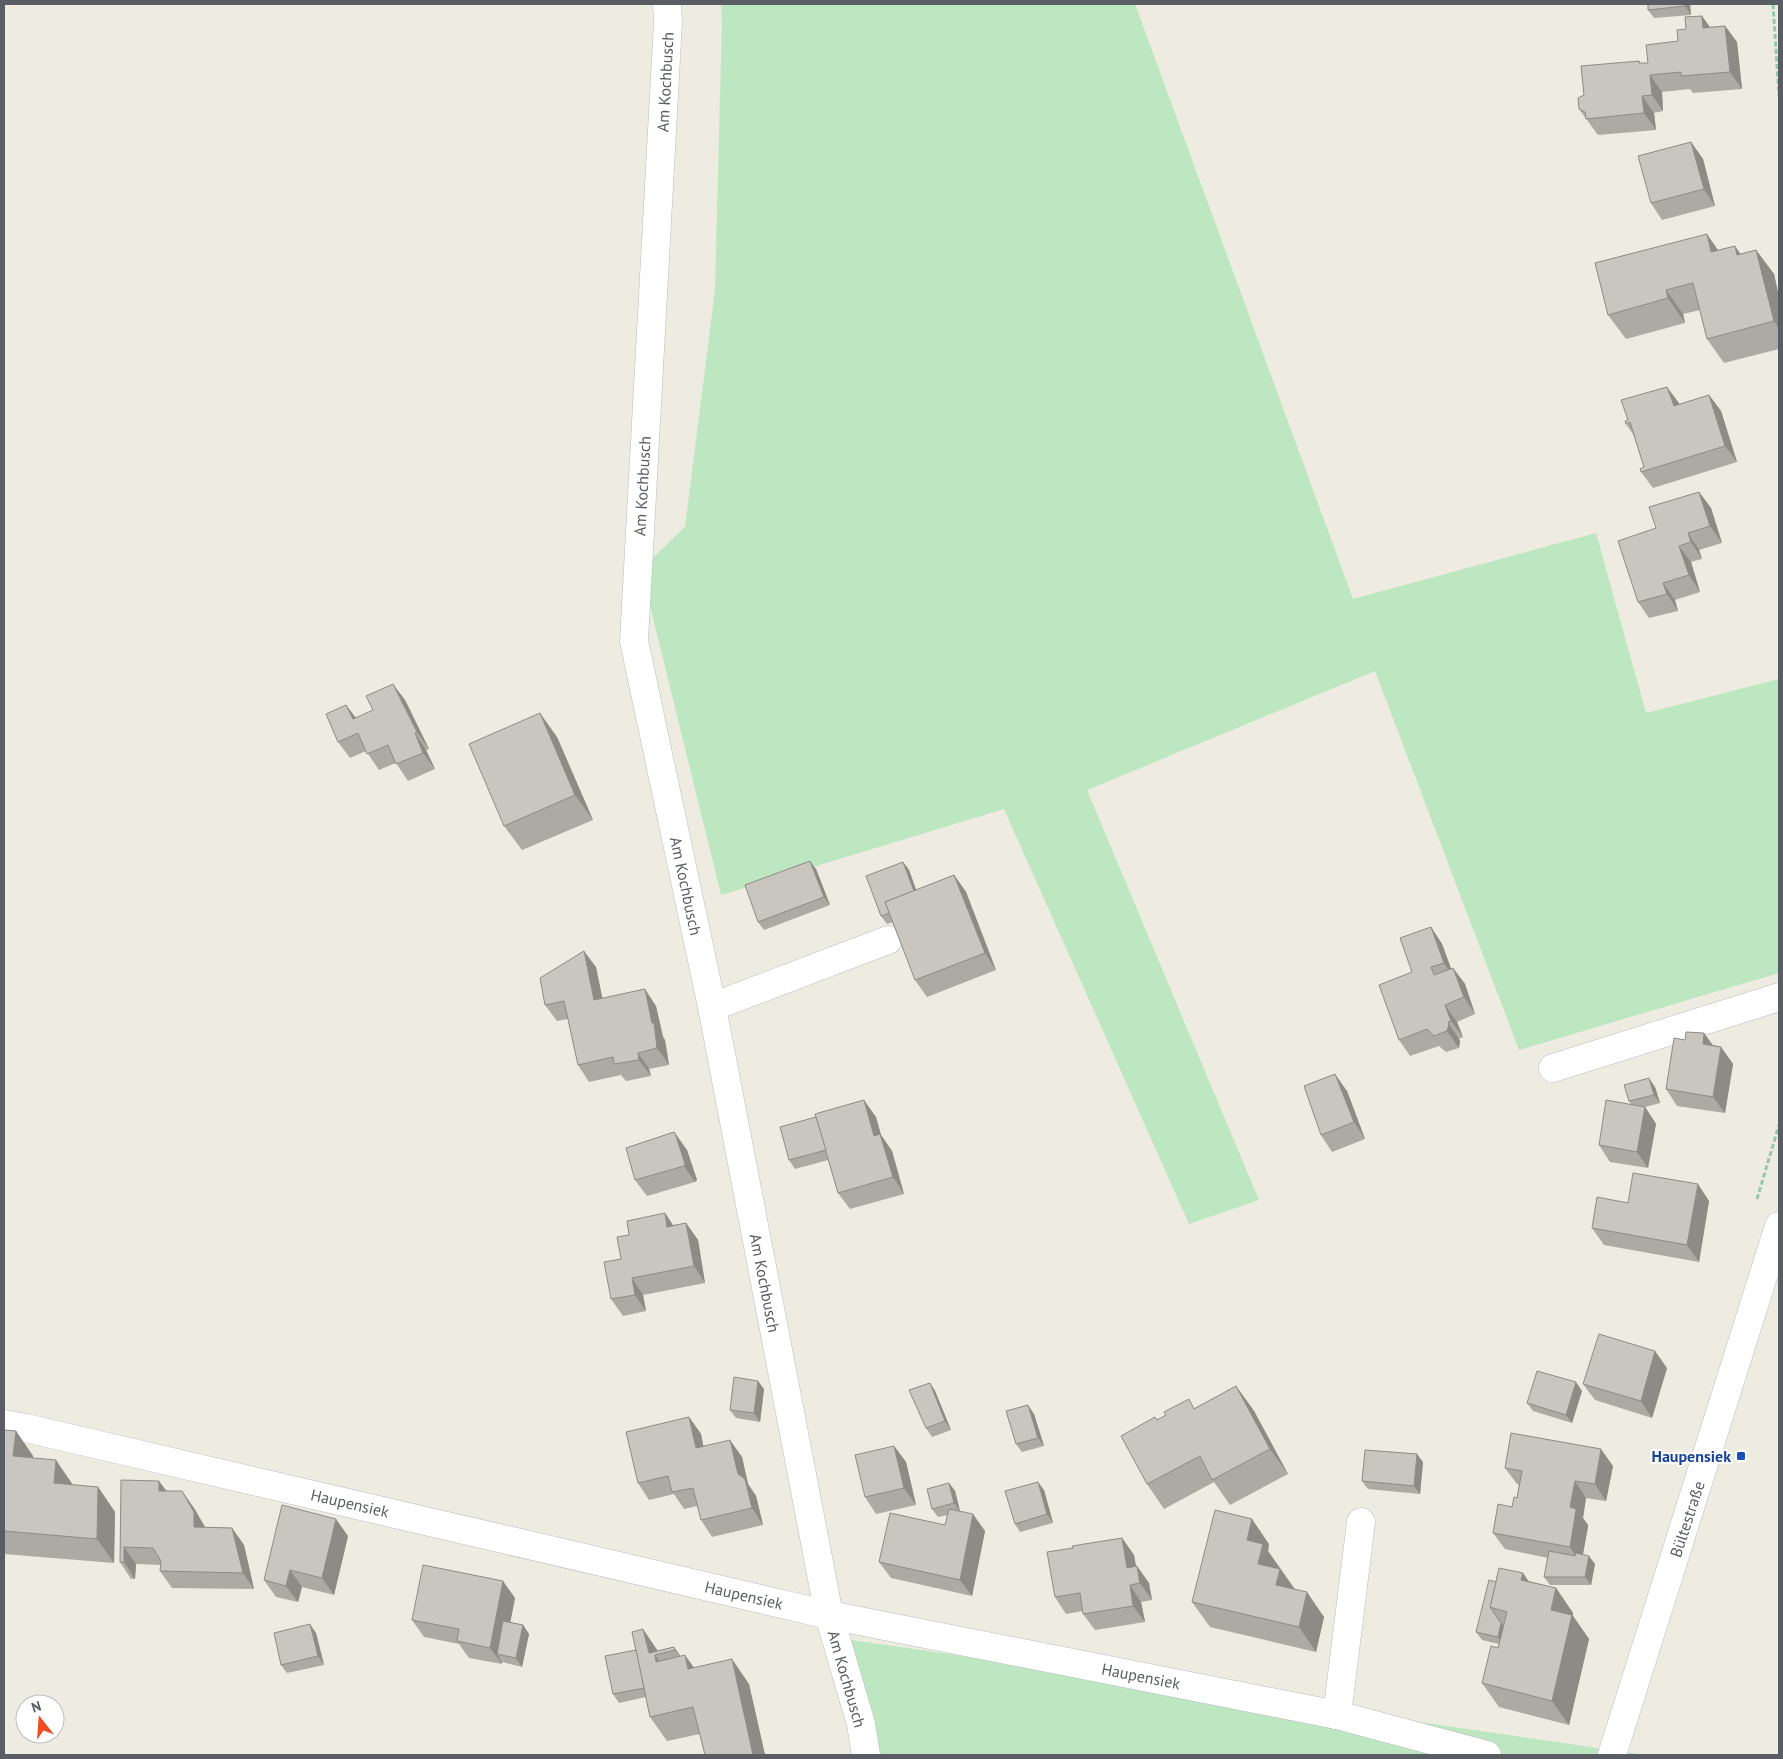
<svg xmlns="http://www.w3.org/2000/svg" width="1783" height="1759" viewBox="0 0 1783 1759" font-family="'PT Sans',sans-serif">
  <rect width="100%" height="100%" fill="#eeece1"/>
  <g fill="#bce7c1">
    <polygon points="721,4 1135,4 1353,599 1596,533 1646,713 1779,679 1779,973 1519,1050 1375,671 1087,790 1259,1200 1189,1224 1004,809 721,895 641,569 685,527 715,290 722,19"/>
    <polygon points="838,1638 1646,1755 860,1755"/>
  </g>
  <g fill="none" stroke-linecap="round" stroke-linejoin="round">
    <defs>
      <g id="minor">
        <polyline points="667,4 668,22 634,641 712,1007 829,1615 861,1724 866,1755"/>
        <polyline points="712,1007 888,940"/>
        <polyline points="1553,1068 1779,997"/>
        <polyline points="4,1424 26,1428 829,1615 1337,1715 1487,1755"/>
        <polyline points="1337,1715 1361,1522"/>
        <polyline points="1612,1755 1779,1226"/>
      </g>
    </defs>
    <use href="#minor" stroke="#b9bbc1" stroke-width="29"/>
    <g stroke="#94c8aa" stroke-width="3" stroke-dasharray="5 2.5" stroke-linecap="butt">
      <polyline points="1773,4 1779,96"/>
      <polyline points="1757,1199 1779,1125"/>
    </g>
    <use href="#minor" stroke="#fff" stroke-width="28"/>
  </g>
  <g fill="#acaaa3">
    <polygon points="1648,4 1690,4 1691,15 1654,18 1648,10"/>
    <polygon points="1702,16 1710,27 1725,26 1737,42 1742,89 1693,93 1690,89 1662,92 1663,111 1654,113 1656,130 1598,135 1579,109 1641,63 1648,63 1678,41 1686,29"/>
    <polygon points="1691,142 1703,159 1715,206 1662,220 1651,203"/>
    <polygon points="1735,246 1740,254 1756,250 1774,274 1779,297 1779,349 1724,363 1707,339 1700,310 1683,314 1685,323 1626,339 1608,315 1718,250"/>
    <polygon points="1709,395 1721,411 1737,462 1653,488 1641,472 1644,467 1633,434 1626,424 1679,404"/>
    <polygon points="1699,492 1711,508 1722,543 1699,550 1702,559 1691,562 1700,592 1675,600 1678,611 1649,618 1638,602 1656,528"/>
    <polygon points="405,700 429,749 426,750 435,769 408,781 396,763 379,770 366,751 350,758 338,742 346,705 356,718"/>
    <polygon points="557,737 593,820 522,850 504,826"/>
    <polygon points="903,862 909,870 916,890 954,875 966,892 996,970 927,997 915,980 893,922 887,924 881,916"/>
    <polygon points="816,869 830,905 764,930 758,922"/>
    <polygon points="1431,927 1442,944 1451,968 1453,968 1465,984 1475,1014 1457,1022 1463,1037 1459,1039 1460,1041 1459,1048 1446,1052 1439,1046 1410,1056 1399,1040 1412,972"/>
    <polygon points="596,967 602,998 656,1006 663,1037 665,1040 669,1065 649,1069 651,1076 626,1081 621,1075 589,1082 578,1065 568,1019 557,1021 545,1005"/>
    <polygon points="1704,1033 1713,1045 1721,1047 1733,1064 1725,1113 1677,1106 1666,1089 1685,1040"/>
    <polygon points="1655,1087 1660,1103 1645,1107 1656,1124 1648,1168 1610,1162 1599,1145 1631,1104 1629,1101"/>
    <polygon points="1347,1091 1365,1139 1332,1152 1321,1135"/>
    <polygon points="876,1117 881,1135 892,1151 904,1194 850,1209 838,1193 828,1160 795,1169 789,1160"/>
    <polygon points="687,1150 697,1180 695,1182 647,1196 635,1180"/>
    <polygon points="1709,1201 1699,1262 1604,1245 1592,1228 1628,1203"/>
    <polygon points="665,1213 673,1225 686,1223 698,1240 705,1283 643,1295 646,1311 623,1316 611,1299 621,1259 629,1235"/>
    <polygon points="1667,1368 1652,1418 1595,1400 1583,1384"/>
    <polygon points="930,1383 935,1391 951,1430 932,1437 926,1428"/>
    <polygon points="1236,1386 1254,1411 1288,1474 1230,1505 1214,1482 1164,1509 1147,1484 1157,1420 1195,1408"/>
    <polygon points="764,1389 760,1422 736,1418 730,1410"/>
    <polygon points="1582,1391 1572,1423 1533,1411 1527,1403"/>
    <polygon points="1034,1414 1044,1446 1022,1452 1016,1444"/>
    <polygon points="689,1417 701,1434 703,1446 742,1457 748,1484 756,1496 763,1525 712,1537 701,1520 697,1506 684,1509 674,1494 649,1500 638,1483"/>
    <polygon points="4,1430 16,1431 33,1456 33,1458 73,1485 98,1487 115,1512 114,1563 4,1554"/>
    <polygon points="894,1446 906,1462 916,1505 876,1514 865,1497"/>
    <polygon points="1423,1462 1420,1494 1368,1489 1362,1481"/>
    <polygon points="1613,1466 1606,1501 1586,1498 1583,1518 1588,1525 1583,1555 1595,1564 1591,1585 1550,1585 1544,1577 1548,1558 1505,1549 1493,1533 1512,1507 1517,1498 1519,1485 1517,1484 1505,1468"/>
    <polygon points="121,1480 166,1491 194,1508 205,1527 232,1528 244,1545 254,1589 172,1588 160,1571 161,1565 136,1564 135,1579 131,1579 120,1562"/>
    <polygon points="949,1483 955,1491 960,1511 985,1531 972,1596 891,1578 879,1562 945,1525 948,1515 938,1517 932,1509"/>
    <polygon points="1044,1490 1053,1523 1020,1532 1015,1524"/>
    <polygon points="348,1536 334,1595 302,1587 298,1602 276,1597 264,1580"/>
    <polygon points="1122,1538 1134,1555 1136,1566 1149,1583 1152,1600 1141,1602 1145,1622 1095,1630 1083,1614 1083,1611 1066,1614 1055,1597"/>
    <polygon points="1269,1544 1268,1551 1295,1589 1324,1617 1316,1652 1210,1627 1192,1602"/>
    <polygon points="1523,1573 1528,1581 1556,1588 1573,1613 1573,1616 1589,1639 1569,1725 1499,1707 1482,1683 1498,1648 1499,1644 1482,1640 1476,1632 1496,1582"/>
    <polygon points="515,1598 510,1622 523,1625 529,1634 522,1667 502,1662 502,1664 469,1658 459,1644 424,1637 412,1620"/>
    <polygon points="316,1633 324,1665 287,1673 281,1665"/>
    <polygon points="674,1647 680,1656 694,1668 749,1684 765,1755 705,1755 700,1734 667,1741 650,1717 646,1697 619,1703 613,1694 658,1651"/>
  </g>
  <g fill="#8c8b85">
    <polygon points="1684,4 1690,4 1691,15 1685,6"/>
    <polygon points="1702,16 1713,32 1703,28"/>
    <polygon points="1725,26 1737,42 1742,89 1730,72"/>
    <polygon points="1639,61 1651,77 1650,75 1662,92 1663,111 1652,95 1639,63"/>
    <polygon points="1642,96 1654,113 1656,130 1644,113"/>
    <polygon points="1691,142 1703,159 1715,206 1704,189"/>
    <polygon points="1707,234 1724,259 1711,252"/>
    <polygon points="1735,246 1752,271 1737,255"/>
    <polygon points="1756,250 1774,274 1779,297 1779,329 1774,321"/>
    <polygon points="1666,290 1683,314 1685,323 1668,298"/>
    <polygon points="1667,387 1679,403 1685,422 1674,406"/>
    <polygon points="1709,395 1721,411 1737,462 1725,446"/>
    <polygon points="1699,492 1711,508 1722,543 1710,526"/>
    <polygon points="1688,533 1699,550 1702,559 1691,542"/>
    <polygon points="1679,546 1691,562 1700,592 1689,575"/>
    <polygon points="1663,583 1675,600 1678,611 1667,594"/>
    <polygon points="393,684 405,700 429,749 417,732"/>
    <polygon points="346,705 358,721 353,719"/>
    <polygon points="540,713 557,737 593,820 575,795"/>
    <polygon points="415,733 426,750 435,769 423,753"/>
    <polygon points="810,861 816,869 830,905 824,897"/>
    <polygon points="903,862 909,870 923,909 917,900"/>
    <polygon points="954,875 966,892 996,970 985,953"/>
    <polygon points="1431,927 1442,944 1455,980 1444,963"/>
    <polygon points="584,951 596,967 606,1016 594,1000"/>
    <polygon points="1453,968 1465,984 1475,1014 1464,997"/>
    <polygon points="645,989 656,1006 663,1037 665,1040 669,1065 657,1048"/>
    <polygon points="1445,1005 1457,1022 1463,1037 1451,1021"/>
    <polygon points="1448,1022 1460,1041 1459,1048 1447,1031"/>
    <polygon points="1704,1033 1715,1049 1703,1044"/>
    <polygon points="1721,1047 1733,1064 1725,1113 1713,1097"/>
    <polygon points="638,1053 649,1069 651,1076 639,1060"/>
    <polygon points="1335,1074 1347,1091 1365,1139 1354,1122"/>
    <polygon points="1649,1078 1655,1087 1660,1103 1654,1095"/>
    <polygon points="864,1100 876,1117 881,1135 892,1151 904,1194 893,1177 874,1136"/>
    <polygon points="1645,1107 1656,1124 1648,1168 1637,1152"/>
    <polygon points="675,1133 687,1150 697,1180 695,1182 684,1166"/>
    <polygon points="1698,1184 1709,1201 1699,1262 1687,1245"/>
    <polygon points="665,1213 676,1230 667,1227"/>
    <polygon points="686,1223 698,1240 705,1283 694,1266"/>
    <polygon points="632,1278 643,1295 646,1311 635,1295"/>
    <polygon points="1655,1351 1667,1368 1652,1418 1641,1401"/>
    <polygon points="758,1381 764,1389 760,1422 754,1413"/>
    <polygon points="1576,1382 1582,1391 1572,1423 1566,1415"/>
    <polygon points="930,1383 935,1391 951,1430 945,1421"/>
    <polygon points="1236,1386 1254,1411 1288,1474 1270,1449"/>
    <polygon points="1028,1405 1034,1414 1044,1446 1038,1438"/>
    <polygon points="689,1417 701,1434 707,1464 696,1448"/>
    <polygon points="16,1431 33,1456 31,1481 13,1456"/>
    <polygon points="730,1440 742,1457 748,1484 756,1496 763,1525 752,1508 738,1474"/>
    <polygon points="894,1446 906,1462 916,1505 904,1488"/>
    <polygon points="1601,1449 1613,1466 1606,1501 1595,1484"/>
    <polygon points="1417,1454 1423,1462 1420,1494 1414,1486"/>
    <polygon points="56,1460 73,1485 54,1483"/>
    <polygon points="159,1481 171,1497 159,1491"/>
    <polygon points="1575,1481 1586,1498 1583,1518 1588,1525 1588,1527 1581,1564 1570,1547 1570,1507"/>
    <polygon points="1038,1482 1044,1490 1053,1523 1047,1514"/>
    <polygon points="949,1483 955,1491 960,1511 954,1503"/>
    <polygon points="98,1487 115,1512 114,1563 97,1539"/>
    <polygon points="182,1491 194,1508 206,1529 194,1527"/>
    <polygon points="973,1514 985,1531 972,1596 960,1580"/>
    <polygon points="336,1519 348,1536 334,1595 322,1578"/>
    <polygon points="1252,1519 1269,1544 1268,1551 1297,1593 1294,1609 1258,1564 1247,1540"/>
    <polygon points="232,1528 244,1545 254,1589 243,1573"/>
    <polygon points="1122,1538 1134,1555 1139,1584 1127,1568"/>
    <polygon points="124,1547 136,1564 135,1579 124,1562"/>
    <polygon points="1589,1556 1595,1564 1591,1585 1585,1577"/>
    <polygon points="1137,1566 1149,1583 1152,1600 1140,1583"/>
    <polygon points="290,1570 302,1587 298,1602 286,1586"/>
    <polygon points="1523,1573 1540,1598 1521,1580"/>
    <polygon points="503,1581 515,1598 504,1655 497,1654 502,1662 502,1664 490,1648"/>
    <polygon points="1130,1585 1141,1602 1145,1622 1133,1606"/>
    <polygon points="1556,1588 1573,1613 1573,1616 1589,1639 1569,1725 1552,1701 1551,1610"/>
    <polygon points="1307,1592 1324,1617 1316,1652 1299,1627"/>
    <polygon points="1501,1623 1507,1632 1503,1645 1498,1637"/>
    <polygon points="310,1624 316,1633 324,1665 318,1656"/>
    <polygon points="523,1625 529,1634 522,1667 516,1658"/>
    <polygon points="643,1629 660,1654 655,1655 672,1679 649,1653"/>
    <polygon points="674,1647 688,1667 685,1655 702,1679 706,1694 675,1650"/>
    <polygon points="732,1659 749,1684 765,1755 753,1755"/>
  </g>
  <g fill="#c8c6be" stroke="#8c8b85">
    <polygon points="1648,4 1684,4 1685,6 1648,10"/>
    <polygon points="1702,16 1703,28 1725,26 1730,72 1681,76 1681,72 1650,75 1652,95 1642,96 1644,113 1586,119 1585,112 1579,109 1578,98 1584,95 1581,66 1639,61 1639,63 1648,63 1646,45 1678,41 1677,30 1686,29 1685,17"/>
    <polygon points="1691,142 1704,189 1651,203 1638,156"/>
    <polygon points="1707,234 1711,252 1735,246 1737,255 1756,250 1774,321 1707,339 1693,283 1666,290 1668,298 1608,315 1595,263"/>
    <polygon points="1667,387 1674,406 1709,395 1725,446 1641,472 1640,469 1644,467 1630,422 1626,424 1625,421 1628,420 1621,400"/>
    <polygon points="1699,492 1710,526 1688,533 1691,542 1679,546 1689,575 1663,583 1667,594 1638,602 1618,541 1656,528 1649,507"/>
    <polygon points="393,684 417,732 415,733 423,753 396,764 388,745 367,754 358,733 338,742 326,714 346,705 353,719 373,710 366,696"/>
    <polygon points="540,713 575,795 504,826 469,744"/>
    <polygon points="810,861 824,897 758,922 745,885"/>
    <polygon points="903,862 914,891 885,902 890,913 881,916 866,876"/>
    <polygon points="954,875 985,953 915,980 885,902"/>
    <polygon points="1431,927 1444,963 1431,967 1434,975 1453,968 1464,997 1445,1005 1451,1021 1448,1022 1449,1024 1447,1031 1434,1036 1427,1029 1399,1040 1379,985 1412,972 1400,938"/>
    <polygon points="584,951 594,1000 645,989 652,1023 654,1023 657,1048 638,1053 639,1060 614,1064 613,1057 578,1065 564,1001 545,1005 540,978"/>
    <polygon points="1686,1032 1704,1033 1703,1044 1721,1047 1713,1097 1666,1089 1674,1038 1685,1040"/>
    <polygon points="1335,1074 1354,1122 1321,1135 1304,1086"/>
    <polygon points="1649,1078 1654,1095 1629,1101 1624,1085"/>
    <polygon points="864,1100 874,1136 880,1134 893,1177 838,1193 815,1114"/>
    <polygon points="1606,1100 1645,1107 1637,1152 1599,1145"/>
    <polygon points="816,1117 826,1150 789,1160 780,1127"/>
    <polygon points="674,1132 675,1133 685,1164 684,1166 635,1180 626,1148"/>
    <polygon points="1633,1173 1698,1184 1687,1245 1592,1228 1597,1197 1628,1203"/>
    <polygon points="665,1213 667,1227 686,1223 694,1266 632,1278 635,1295 611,1299 604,1262 621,1259 617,1237 629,1235 627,1221"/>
    <polygon points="1599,1334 1655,1351 1641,1401 1583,1384"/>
    <polygon points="1537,1371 1576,1382 1566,1415 1527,1403"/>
    <polygon points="734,1377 758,1381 754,1413 730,1410"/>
    <polygon points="930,1383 945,1421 926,1428 909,1390"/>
    <polygon points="1236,1386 1270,1449 1212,1480 1200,1456 1147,1484 1121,1436 1155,1417 1157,1420 1166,1415 1164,1412 1189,1399 1194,1409"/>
    <polygon points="1028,1405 1038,1438 1016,1444 1006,1411"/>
    <polygon points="689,1417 696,1448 730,1440 738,1474 745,1479 752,1508 701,1520 693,1488 672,1492 668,1476 638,1483 626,1432"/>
    <polygon points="4,1430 16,1431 13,1456 56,1460 54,1483 98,1487 97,1539 4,1531"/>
    <polygon points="1511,1433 1601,1449 1595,1484 1575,1481 1570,1507 1576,1509 1576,1510 1570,1547 1493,1533 1498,1504 1512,1507 1514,1497 1517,1498 1522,1471 1505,1468"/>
    <polygon points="894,1446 904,1488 865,1497 855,1455"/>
    <polygon points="1365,1450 1417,1454 1414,1486 1362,1481"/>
    <polygon points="121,1480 159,1481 159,1491 182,1491 194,1512 194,1527 232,1528 243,1573 160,1571 161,1561 153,1548 124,1547 124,1562 120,1562"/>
    <polygon points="1038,1482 1047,1514 1015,1524 1005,1491"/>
    <polygon points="949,1483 954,1503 932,1509 927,1489"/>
    <polygon points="282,1505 336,1519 322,1578 290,1570 286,1586 264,1580"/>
    <polygon points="949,1509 973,1514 960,1580 879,1562 890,1513 945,1525"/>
    <polygon points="1215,1510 1252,1519 1247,1540 1263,1544 1258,1564 1280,1569 1276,1585 1307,1592 1299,1627 1192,1602"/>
    <polygon points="1122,1538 1127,1568 1137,1566 1140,1583 1130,1585 1133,1606 1083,1614 1080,1593 1055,1597 1047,1552 1073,1548 1072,1546"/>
    <polygon points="1549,1551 1575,1556 1576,1553 1589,1556 1585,1577 1544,1577"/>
    <polygon points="423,1565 503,1581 490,1648 457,1641 459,1629 412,1620"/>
    <polygon points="1499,1568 1523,1573 1521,1580 1556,1588 1551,1610 1572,1615 1552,1701 1482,1683 1491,1646 1498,1648 1507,1612 1490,1607"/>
    <polygon points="1489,1580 1496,1582 1490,1607 1501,1623 1498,1637 1476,1632"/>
    <polygon points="503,1621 523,1625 516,1658 497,1654"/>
    <polygon points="310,1624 318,1656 281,1665 274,1633"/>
    <polygon points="643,1629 649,1653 674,1647 675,1650 655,1655 656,1662 685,1655 688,1669 732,1659 753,1755 705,1755 693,1707 650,1717 632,1632"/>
    <polygon points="636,1650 644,1688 613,1694 605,1656"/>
  </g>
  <rect fill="#1a4fb4" stroke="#fff" stroke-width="2" x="1736" y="1451" width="10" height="10" rx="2.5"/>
  <g text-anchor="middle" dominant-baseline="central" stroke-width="4" stroke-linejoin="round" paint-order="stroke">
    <g font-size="16" fill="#5a5d63" stroke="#fff">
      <text transform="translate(665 82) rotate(-87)">Am Kochbusch</text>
      <text transform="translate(642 486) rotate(-87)">Am Kochbusch</text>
      <text transform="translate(686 886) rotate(78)">Am Kochbusch</text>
      <text transform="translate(765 1283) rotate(79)">Am Kochbusch</text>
      <text transform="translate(350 1503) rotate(13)">Haupensiek</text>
      <text transform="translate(1687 1519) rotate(-72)">Bültestraße</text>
      <text transform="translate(744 1595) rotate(13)">Haupensiek</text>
      <text transform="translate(1141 1676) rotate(11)">Haupensiek</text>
      <text transform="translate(847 1679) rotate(74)">Am Kochbusch</text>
    </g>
    <g font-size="16" font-weight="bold" fill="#164399" stroke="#fff" text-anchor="end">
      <text x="1731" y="1456">Haupensiek</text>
    </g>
  </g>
  <rect width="1783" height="1759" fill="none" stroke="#5a5d63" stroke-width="10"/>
  <g transform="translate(40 1719) rotate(343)"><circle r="24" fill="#ffffff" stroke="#bdbec1"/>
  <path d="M0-4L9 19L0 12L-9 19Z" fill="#f24c23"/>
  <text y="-8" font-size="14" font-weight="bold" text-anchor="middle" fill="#5a5d63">N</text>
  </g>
</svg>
